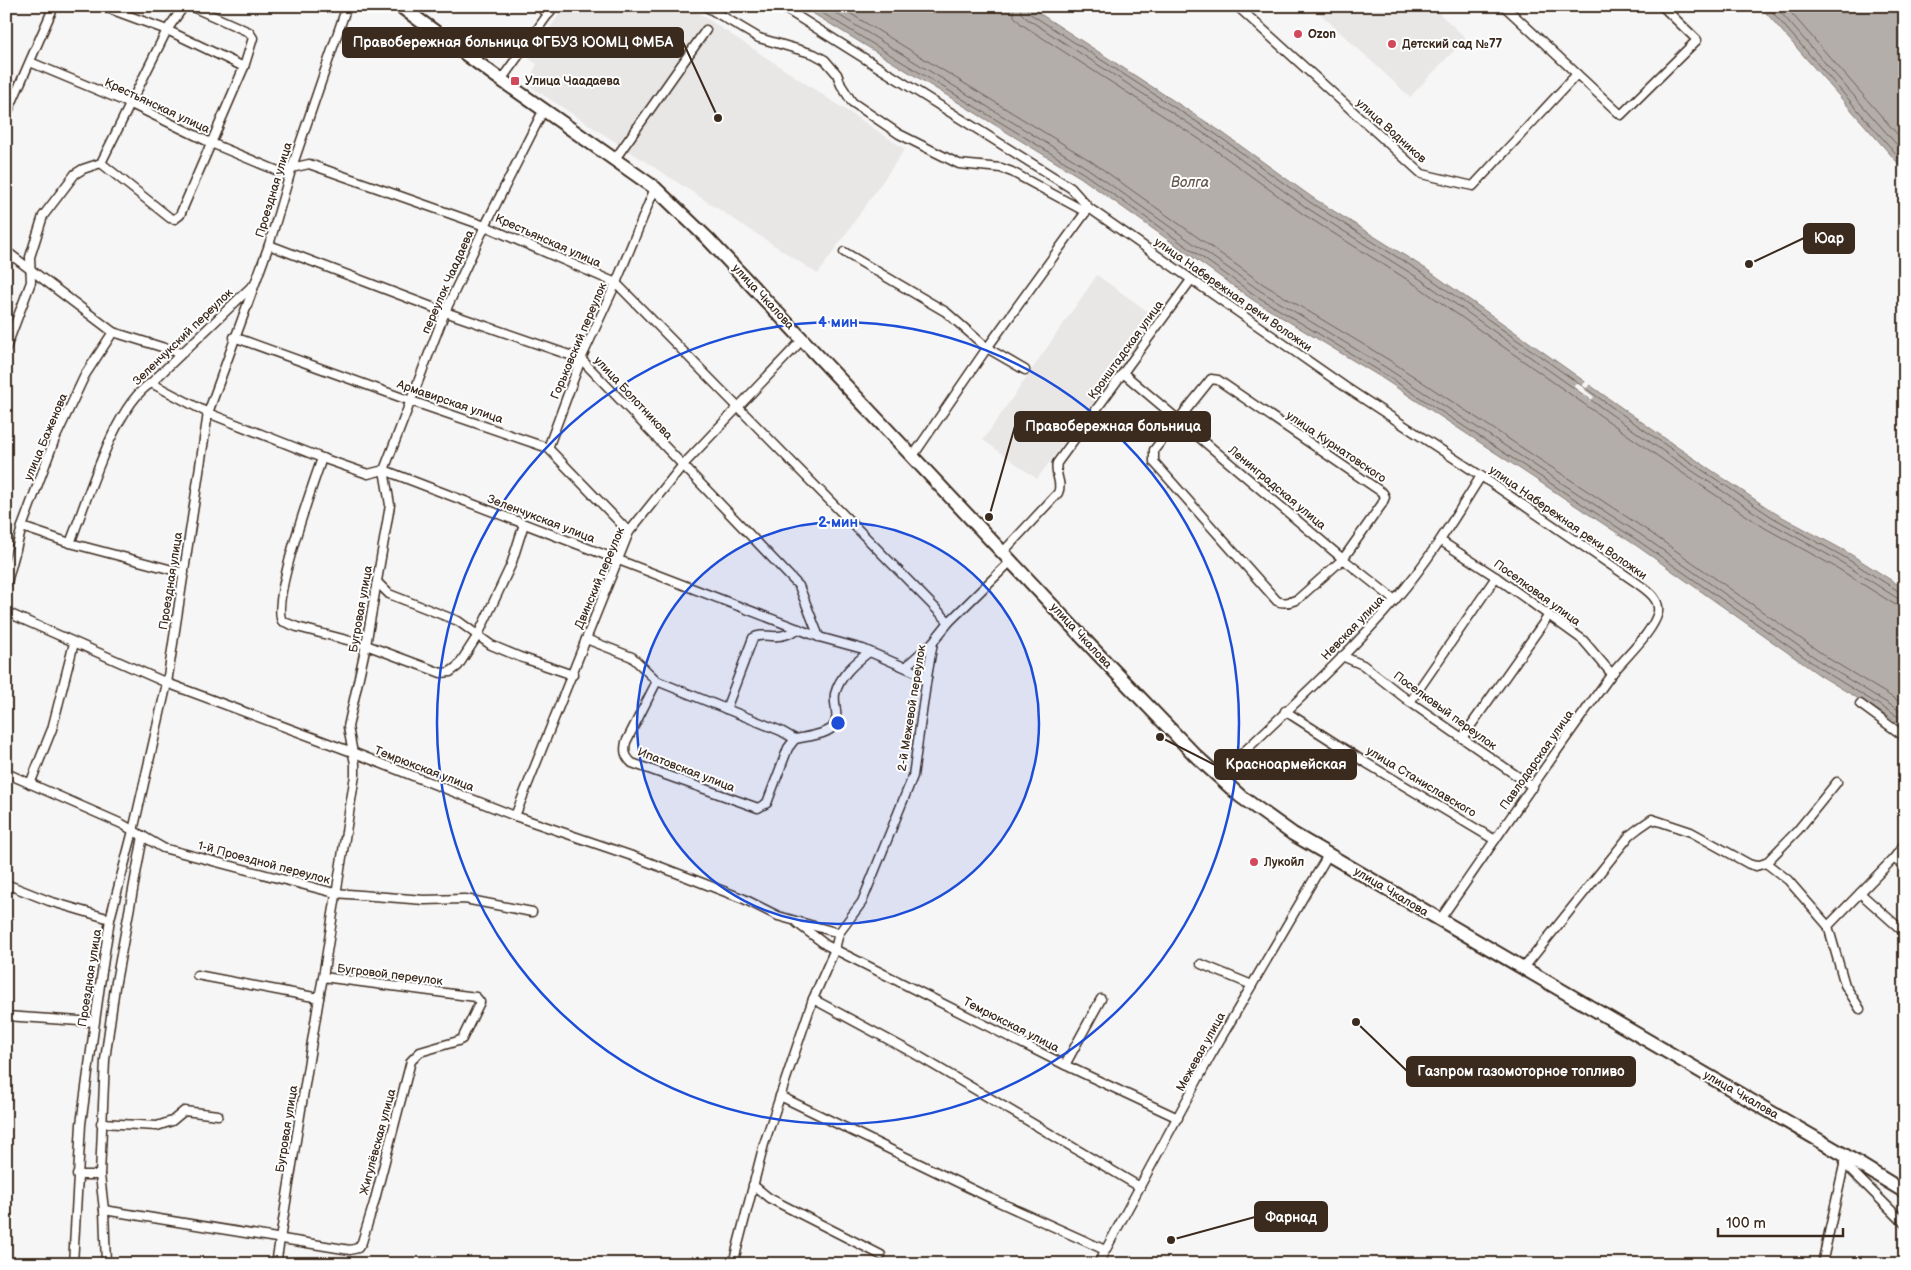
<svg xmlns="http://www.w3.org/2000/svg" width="1911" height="1270" viewBox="0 0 1911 1270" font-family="'Balsamiq Sans',sans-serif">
  <rect width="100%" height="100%" fill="#f7f6f6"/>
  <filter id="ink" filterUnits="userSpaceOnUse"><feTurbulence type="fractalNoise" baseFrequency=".02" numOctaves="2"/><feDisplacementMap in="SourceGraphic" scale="10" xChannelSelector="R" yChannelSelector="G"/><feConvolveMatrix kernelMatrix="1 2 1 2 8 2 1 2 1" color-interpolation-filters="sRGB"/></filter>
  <g filter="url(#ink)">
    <g fill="#e9e7e6">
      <polygon points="565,6 688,6 905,149 818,274 531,87 534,83 533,72 537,64 529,59"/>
      <polygon points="1317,6 1431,6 1466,38 1410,97 1315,9"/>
      <polygon points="1097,275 1157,318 1037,479 983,440"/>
    </g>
    <g fill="#b4aeaa" stroke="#847972">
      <polygon points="801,6 1028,6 1220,131 1313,198 1426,269 1677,447 1775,513 1847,552 1905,589 1905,727 1821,676 1637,546 1379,376 1253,300 1080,177"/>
      <polygon points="1760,6 1905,6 1905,171"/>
    </g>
    <polygon fill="#f7f6f6" points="1587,380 1591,383 1585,390 1594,397 1590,401 1573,387 1576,382 1582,386"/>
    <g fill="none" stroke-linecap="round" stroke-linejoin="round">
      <g stroke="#6b5f56" stroke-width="1">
        <polyline points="811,6 1083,173 1255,295 1381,372 1640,542 1824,671 1905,721"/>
        <polyline points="824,6 1087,168 1259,290 1385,367 1644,537 1827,666 1905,714"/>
        <polyline points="838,6 1091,161 1263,284 1389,360 1648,531 1831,660 1905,705"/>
        <polyline points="1013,6 1014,16 1021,24 1210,146 1303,214 1416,285 1666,462 1765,528 1837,568 1894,604 1905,607"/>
        <polyline points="1020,6 1021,13 1026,18 1214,140 1307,208 1420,279 1670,456 1769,522 1841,562 1897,598 1905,599"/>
        <polyline points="1026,6 1029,13 1217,135 1311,203 1424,274 1674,451 1772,517 1844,557 1900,592 1905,593"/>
        <polyline points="1767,6 1905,164"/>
        <polyline points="1775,6 1905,154"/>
        <polyline points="1785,6 1905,143"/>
      </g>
      <defs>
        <g id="minor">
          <polyline points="102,6 167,30 244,67"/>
          <polyline points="538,6 549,14"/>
          <polyline points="705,6 759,38 814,54 825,60 837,74 841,85 852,102 899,134 959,164 1001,168 1012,172 1086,212"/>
          <path d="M781,6l290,182 18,20 23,16 232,162 137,90 156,107c9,7 23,15 21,29 -5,21 -34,46 -47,63 -59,81 -115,164 -172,246"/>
          <polyline points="1237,6 1422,174 1473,186 1577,74"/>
          <polyline points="1504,6 1621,115 1697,40 1662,6"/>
          <polyline points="30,62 131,104 211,143 278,171 309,164 485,226 616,283 949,622"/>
          <polyline points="501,80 554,6"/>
          <polyline points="6,116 54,6"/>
          <polyline points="615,159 706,30"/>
          <polyline points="101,163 170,218 175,219 180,215 244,67 253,38 249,32 190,6"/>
          <polyline points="269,245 445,312 581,359 799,586 819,637"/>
          <polyline points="6,251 113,332 181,353"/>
          <polyline points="844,252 946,312 987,348 1025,370"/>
          <polyline points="234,337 411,401 548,448 629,532"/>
          <polyline points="6,348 31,282 30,257 43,216 75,174 83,169 101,163 167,30 184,6"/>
          <polyline points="1123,373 1343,559 1395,600"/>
          <path d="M1211,379l7,1 165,113 2,4 -3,7 -39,55 -45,40c-8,4 -14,5 -21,2l-123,-139v-12z"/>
          <polyline points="151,383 208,413 322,458 368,474 384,470 819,637 863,649 927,677"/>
          <polyline points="548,448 581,359 616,283 655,188"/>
          <polyline points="913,456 987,348 1088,209"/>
          <path d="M322,458c-9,26 -51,143 -40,163l15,6 69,18 75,28 9,-1 8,-6 20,-31 33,-70 13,-41"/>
          <polyline points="22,527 70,543 184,573"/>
          <polyline points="1441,541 1496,577 1583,640 1612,674"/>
          <path d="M70,543c17,-42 44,-137 81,-160l100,-96"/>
          <path d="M1003,552l55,-59c5,-11 -4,-18 -1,-30l134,-183"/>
          <polyline points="378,583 389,594 458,621 491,645 520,657 573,675"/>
          <polyline points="6,586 22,527 54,441 85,375 113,332"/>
          <polyline points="6,612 167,683 352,752 515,816 635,857 744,899 778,916 839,933"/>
          <polyline points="586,639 632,657 657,681 781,731 795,739"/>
          <polyline points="1342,656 1363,665 1410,702 1533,787"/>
          <polyline points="905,667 933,642"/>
          <path d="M657,681l-31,61c-2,10 -1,14 6,21l126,45 9,-5 21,-55 7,-9c10,-2 29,-4 37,-11 9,-10 1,-23 3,-34 5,-19 20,-31 34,-42"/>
          <polyline points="1410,702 1496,577"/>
          <polyline points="1860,704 1905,737"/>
          <path d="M726,709l27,-71c8,-5 16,-1 25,-2 8,0 14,-4 21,-7"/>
          <polyline points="1285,711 1363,761 1495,840"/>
          <polyline points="1462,738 1549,615"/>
          <polyline points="6,773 122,824 163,848 335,893 424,900 465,899 532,912"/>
          <path d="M1218,777c59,-58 123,-114 177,-177 33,-38 59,-81 86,-124"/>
          <polyline points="30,784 52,729 74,643"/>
          <polyline points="515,816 629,532 682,466 803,339"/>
          <polyline points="1905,843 1894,858 1905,868"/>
          <polyline points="1894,858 1860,893 1905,933"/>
          <polyline points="1766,863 1788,880 1828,926 1845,985 1860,1009"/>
          <polyline points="6,884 49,901 110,919"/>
          <polyline points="797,923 826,945 1065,1065 1178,1118"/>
          <polyline points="1828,926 1860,893"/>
          <polyline points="1201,964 1252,985"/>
          <polyline points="1523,969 1630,835 1639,828 1652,819 1691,832 1749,864 1756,866 1766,863 1798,830 1837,782"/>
          <polyline points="323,977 355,775 355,764 348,727 366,645 390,505 384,470 445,312 485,226 544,109"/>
          <polyline points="813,999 915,1054 1140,1187"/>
          <polyline points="6,1016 94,1022"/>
          <polyline points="1065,1065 1101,999"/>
          <polyline points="780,1096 990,1198 1105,1250"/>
          <polyline points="101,1123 157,1126 172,1121 184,1111 218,1115"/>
          <polyline points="1844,1163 1905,1224"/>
          <polyline points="77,1175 100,1175"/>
          <polyline points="753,1185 769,1198 881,1255"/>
          <polyline points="104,1210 350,1250 358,1248 362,1242 374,1203 411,1061 420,1052 458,1041 462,1039 480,1002 476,997 323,977 319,998 197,975"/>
          <polyline points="73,1264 81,1124 100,985 110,919 133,831 167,683 208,413 269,245 292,167 347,6"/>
          <polyline points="106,1264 104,1210 100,1175 105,1060 115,987 143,836"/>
          <polyline points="276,1264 319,998"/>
          <polyline points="733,1264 764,1144 813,999 835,949 839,933 862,902 913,776 927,677 933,642 949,622 1011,561"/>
          <polyline points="1098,1264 1211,1055 1328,855"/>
          <polyline points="1822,1264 1846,1156"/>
        </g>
        <polyline id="primary" points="400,6 497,77 655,188 708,239 1098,654 1195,755 1240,796 1293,834 1846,1156 1905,1192"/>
      </defs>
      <use href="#minor" stroke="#3b2a1e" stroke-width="11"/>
      <use href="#primary" stroke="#3b2a1e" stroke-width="16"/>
      <use href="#minor" stroke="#fff" stroke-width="8"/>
      <use href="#primary" stroke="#fff" stroke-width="12"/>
    </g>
  </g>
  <circle cx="838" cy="723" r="201" fill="#1d4ed8" fill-opacity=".12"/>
  <g fill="none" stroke="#1d4ed8" stroke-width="2.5">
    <circle cx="838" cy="723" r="201"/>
    <circle cx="838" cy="723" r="401"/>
  </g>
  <g fill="#d1495b" stroke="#fff" stroke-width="2">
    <circle cx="1298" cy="34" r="5"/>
    <circle cx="1392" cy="44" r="5"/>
    <rect x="510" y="76" width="10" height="10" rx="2.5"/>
    <circle cx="1254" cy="862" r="5"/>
  </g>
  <g text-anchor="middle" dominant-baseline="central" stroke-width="4" stroke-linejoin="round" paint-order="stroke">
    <g font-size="12" font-weight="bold" fill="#3b2a1e" stroke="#fff" text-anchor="start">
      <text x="1308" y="34">Ozon</text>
      <text x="1402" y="44">Детский сад №77</text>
      <text x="525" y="81">Улица Чаадаева</text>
      <text x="1264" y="862">Лукойл</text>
    </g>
    <g font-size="12" fill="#3b2a1e" stroke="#fff">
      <text transform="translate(157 106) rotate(25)">Крестьянская улица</text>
      <text transform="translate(1391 131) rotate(42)">улица Водников</text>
      <text transform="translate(274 190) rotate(-73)">Проездная улица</text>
      <text transform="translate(548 241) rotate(24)">Крестьянская улица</text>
      <text transform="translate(448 282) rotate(-66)">переулок Чаадаева</text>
      <text transform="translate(1233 295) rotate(35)">улица Набережная реки Воложки</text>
      <text transform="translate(763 297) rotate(47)">улица Чкалова</text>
      <text transform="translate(183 337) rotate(-44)">Зеленчукский переулок</text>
      <text transform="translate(579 341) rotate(-67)">Горьковский переулок</text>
      <text transform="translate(1126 350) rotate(-54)">Кронштадская улица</text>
      <text transform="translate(633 398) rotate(47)">улица Болотникова</text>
      <text transform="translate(450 402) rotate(19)">Армавирская улица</text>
      <text transform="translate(46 437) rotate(-67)">улица Баженова</text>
      <text transform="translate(1336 447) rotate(34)">улица Курнатовского</text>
      <text transform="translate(1277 488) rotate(40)">Ленинградская улица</text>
      <text transform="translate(541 519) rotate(21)">Зеленчукская улица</text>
      <text transform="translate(1568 523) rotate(35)">улица Набережная реки Воложки</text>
      <text transform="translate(600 578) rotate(-67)">Двинский переулок</text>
      <text transform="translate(171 581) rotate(-81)">Проездная улица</text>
      <text transform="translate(1537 593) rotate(36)">Поселковая улица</text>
      <text transform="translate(361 609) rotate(-80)">Бугровая улица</text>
      <text transform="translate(1353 628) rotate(-46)">Невская улица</text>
      <text transform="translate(1081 636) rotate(47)">улица Чкалова</text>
      <text transform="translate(912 708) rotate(-81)">2-й Межевой переулок</text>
      <text transform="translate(1445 711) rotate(36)">Поселковый переулок</text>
      <text transform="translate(1537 760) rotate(-55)">Павлодарская улица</text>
      <text transform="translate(424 769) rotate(21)">Темрюкская улица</text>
      <text transform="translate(686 770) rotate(21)">Ипатовская улица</text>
      <text transform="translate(1421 782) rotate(31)">улица Станиславского</text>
      <text transform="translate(264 863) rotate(15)">1-й Проездной переулок</text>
      <text transform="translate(1391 892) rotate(31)">улица Чкалова</text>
      <text transform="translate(390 975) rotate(7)">Бугровой переулок</text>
      <text transform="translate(90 978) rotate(-81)">Проездная улица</text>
      <text transform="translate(1011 1025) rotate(27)">Темрюкская улица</text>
      <text transform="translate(1201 1052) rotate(-61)">Межевая улица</text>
      <text transform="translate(1741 1095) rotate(30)">улица Чкалова</text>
      <text transform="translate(287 1129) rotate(-81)">Бугровая улица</text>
      <text transform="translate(378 1142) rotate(-75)">Жигулёвская улица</text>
    </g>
    <g font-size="14" font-style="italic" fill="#65584f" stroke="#fff">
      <text x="1190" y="182">Волга</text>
    </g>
  </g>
  <circle cx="838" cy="723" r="8" fill="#1d4ed8" stroke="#fff" stroke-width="2.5"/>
  <g font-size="15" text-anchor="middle" font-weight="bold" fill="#1d4ed8" stroke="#fff" stroke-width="4" stroke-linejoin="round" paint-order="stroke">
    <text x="838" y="327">4 мин</text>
    <text x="838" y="527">2 мин</text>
  </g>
  <path fill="none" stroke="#3b2a1e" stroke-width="2" d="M718 118L683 42M1749 264L1804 238M989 517L1015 426M1160 737L1215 765M1356 1022L1407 1071M1171 1240L1255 1217"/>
  <g fill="#3b2a1e" stroke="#fff" stroke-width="2">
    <circle cx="718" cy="118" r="5"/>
    <circle cx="1749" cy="264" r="5"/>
    <circle cx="989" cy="517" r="5"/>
    <circle cx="1160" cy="737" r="5"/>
    <circle cx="1356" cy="1022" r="5"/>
    <circle cx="1171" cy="1240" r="5"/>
  </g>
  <g fill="#3b2a1e" stroke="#3b2a1e" stroke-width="2">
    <rect x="343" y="28" width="340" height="29" rx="5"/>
    <rect x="1804" y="224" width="50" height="29" rx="5"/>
    <rect x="1015" y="412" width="195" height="29" rx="5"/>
    <rect x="1215" y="750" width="141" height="29" rx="5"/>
    <rect x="1407" y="1057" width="228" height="29" rx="5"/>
    <rect x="1255" y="1202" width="72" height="29" rx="5"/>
  </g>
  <g font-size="14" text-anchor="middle" font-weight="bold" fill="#fff">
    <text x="513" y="47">Правобережная больница ФГБУЗ ЮОМЦ ФМБА</text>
    <text x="1829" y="243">Юар</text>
    <text x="1113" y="431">Правобережная больница</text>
    <text x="1286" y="769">Красноармейская</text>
    <text x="1521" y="1076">Газпром газомоторное топливо</text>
    <text x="1291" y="1222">Фарнад</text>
  </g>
  <rect width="1911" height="1270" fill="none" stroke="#fff" stroke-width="25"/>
  <rect x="12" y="12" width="1886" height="1245" fill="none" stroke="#3b2a1e" stroke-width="2" filter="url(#ink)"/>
  <path d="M1718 1228v8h125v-8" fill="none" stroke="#3b2a1e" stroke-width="2.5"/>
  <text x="1726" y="1228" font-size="15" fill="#3b2a1e" stroke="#ffffff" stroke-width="4" paint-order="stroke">100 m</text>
</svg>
